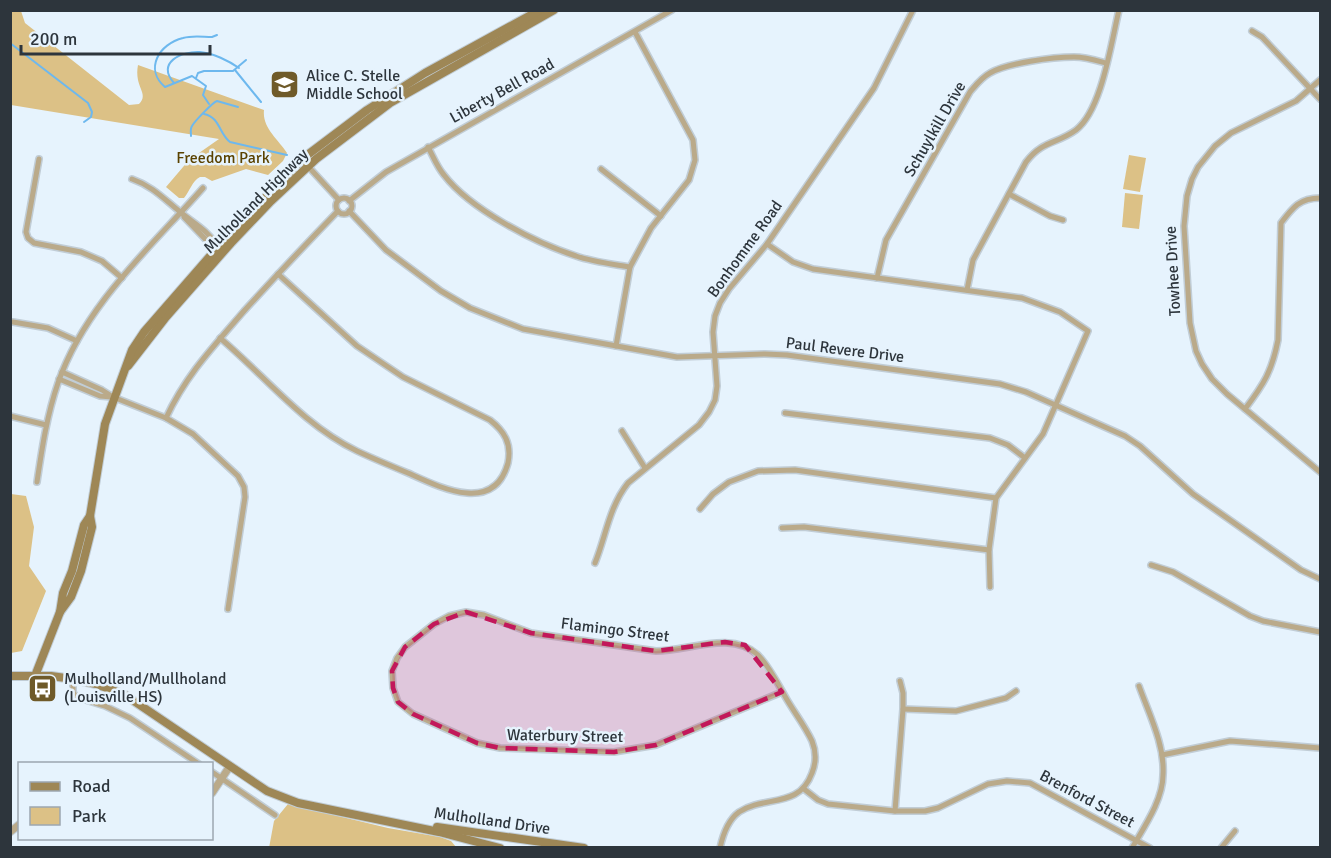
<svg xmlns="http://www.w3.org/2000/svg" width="1331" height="858" viewBox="0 0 1331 858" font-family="Signika,sans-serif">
  <rect width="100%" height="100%" fill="#e6f3fd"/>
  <g fill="#dcc186">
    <path d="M10,11h11l4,12 104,82 10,-1c8,-8 1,-14 -1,-24 -1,-5 -1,-10 0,-15l126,45c-2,18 14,29 23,43l-4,8 -15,14 -22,-6 -34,12 -7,-4h-5c-8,4 -10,14 -16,21h-5l-13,-11 23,-27 30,-21 -208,-34z"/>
    <polygon points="1129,155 1146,158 1140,192 1123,189"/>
    <polygon points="1125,193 1143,195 1139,229 1122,227"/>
    <polygon points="11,494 26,496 34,527 29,566 46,591 22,651 11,653"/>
    <polygon points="288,804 388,828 440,837 451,841 456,847 269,848 274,821"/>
  </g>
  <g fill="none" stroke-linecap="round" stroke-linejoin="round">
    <g stroke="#6db8ee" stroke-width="2">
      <polyline points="10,43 88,103 92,112 91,117 84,122"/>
      <polyline points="235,70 261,102"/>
      <polyline points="196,78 198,73 204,71 233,71 246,60"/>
      <path d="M174,83c-18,-20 7,-32 26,-31 13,1 29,9 39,16"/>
      <path d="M209,104l-6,-9 3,-9 -14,-10 -27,11c-21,-18 -6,-43 18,-49 10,-3 20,-1 29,-1l5,-2"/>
      <path d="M204,114c16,3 15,20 26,28l57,13"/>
      <path d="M191,136c0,-3 -1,-7 1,-10 2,-4 21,-24 25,-25l21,6"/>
    </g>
    <defs>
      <g id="minor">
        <polyline points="1252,31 1262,37 1320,99"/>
        <polyline points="1320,80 1296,101 1231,133 1215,146 1198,167 1192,179 1187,196 1184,226 1190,323 1196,351 1202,364 1212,379 1227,394 1320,472"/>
        <path d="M428,147c5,9 9,20 16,28 26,34 91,68 132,81 17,6 36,8 54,11"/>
        <polyline points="39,159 26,232 28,238 34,243 81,252 102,261 122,278"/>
        <polyline points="305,163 339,200"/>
        <polyline points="601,169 661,216"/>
        <path d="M132,179c20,7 31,19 47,32 14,12 29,19 39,36"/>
        <polyline points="1009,194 1050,216 1063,220"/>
        <circle cx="344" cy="206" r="8"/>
        <polyline points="349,201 386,172 672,10"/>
        <polyline points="349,211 386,250 441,291 470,308 523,329 677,357 765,354 787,355 1000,384 1026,392 1125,436 1140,446 1193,494 1301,570 1320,579"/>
        <polyline points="184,217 208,242 217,246"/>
        <polyline points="767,244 793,262 813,269 1022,298 1060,312 1088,331 1043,434 996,498 989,550 990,587"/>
        <path d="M877,278l9,-38 84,-148c6,-7 11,-14 20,-19 17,-10 63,-16 84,-16 11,0 21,3 32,6"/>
        <path d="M967,290l6,-30 53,-98c17,-22 31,-18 50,-32 26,-20 35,-87 43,-120"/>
        <polyline points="13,322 48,328 77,341"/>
        <path d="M220,338c45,38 83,87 137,113 17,8 34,15 51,22 31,14 86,42 100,-10 4,-20 -4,-32 -18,-43l-87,-43 -46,-31 -79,-72"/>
        <polyline points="616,346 630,267 651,228 689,180 695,160 693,140 635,32"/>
        <polyline points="62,372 102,390 113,397 166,418 193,434 238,476 244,487 245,497 228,609"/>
        <polyline points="59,379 100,396 112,397"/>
        <path d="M1245,409c19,-25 27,-38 33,-69l3,-117c12,-16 19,-25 39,-25"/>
        <polyline points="785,413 990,438 1008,445 1025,458"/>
        <polyline points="10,416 46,425"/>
        <path d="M166,418c20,-43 47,-71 78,-107 31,-34 62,-67 94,-100"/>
        <polyline points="622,431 645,468"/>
        <path d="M37,482c5,-34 10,-67 21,-99 27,-78 92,-135 145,-195"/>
        <polyline points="700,509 713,494 729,482 758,471 795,470 996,498"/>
        <polyline points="782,528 804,527 989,550"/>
        <path d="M595,563c11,-27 14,-56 33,-80l71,-58 10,-13 6,-12 2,-14 -4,-54 2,-16 5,-13 9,-14 38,-45 107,-156 39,-78"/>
        <polyline points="1151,565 1173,572 1250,616 1263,621 1320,632"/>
        <polyline points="73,679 73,692 76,697 105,706 130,718 199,764"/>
        <polyline points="903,709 956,711 1006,698 1016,691"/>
        <polyline points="1162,755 1230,741 1320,748"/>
        <polyline points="212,772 275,815"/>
        <polyline points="804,789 818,800 828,804 895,811 925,811 938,808 988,784 1007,781 1030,783 1150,848"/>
        <polyline points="895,811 903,709 903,693 900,681"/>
        <path d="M720,848c3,-14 8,-28 19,-36 26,-17 60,-3 73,-39 4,-10 4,-22 0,-32 -7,-15 -18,-29 -26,-43 -8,-14 -17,-32 -28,-43 -27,-25 -69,-4 -102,-4l-125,-18 -47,-18 -18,-3 -17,4 -15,8 -29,23 -8,11 -5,13 1,17 5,14 15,12 64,29 23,5 114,4 42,-7 126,-53"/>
        <path d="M1132,848c12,-21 31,-48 31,-73 2,-30 -14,-61 -24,-89"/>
        <polyline points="1221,848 1235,831"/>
      </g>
      <g id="tertiary">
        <polyline points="212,793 230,766"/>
        <polyline points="10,832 20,824"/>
      </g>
      <g id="secondary">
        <polyline points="128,366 166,317 231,243 271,201 316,159 390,103 554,10"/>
        <polyline points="60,612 71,597 81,571 92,527 90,516 105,424 132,350 144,332 218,247 302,159 367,110 425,73 540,10"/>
        <polyline points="10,676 51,676 73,679 96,684 125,695 267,791 298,803 439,832 500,848"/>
        <polyline points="35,676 60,612 63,593 72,571 84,525 90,516"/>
        <polyline points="437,827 584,848"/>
      </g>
    </defs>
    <use href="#minor" stroke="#c1cdd6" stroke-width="8"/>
    <use href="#tertiary" stroke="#c1cdd6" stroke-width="9"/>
    <use href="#secondary" stroke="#c1cdd6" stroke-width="10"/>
    <use href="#minor" stroke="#baaa8a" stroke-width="5"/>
    <use href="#tertiary" stroke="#baaa8a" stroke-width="7"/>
    <use href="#secondary" stroke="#9e8756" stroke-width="8"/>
  </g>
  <path fill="#c2185b" fill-opacity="0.2" stroke="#c2185b" stroke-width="4.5" stroke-dasharray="12 8" stroke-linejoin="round" d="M466,612l65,21 125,18 69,-9 20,3 37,47 -126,53 -42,7 -114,-4 -23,-5 -64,-29 -15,-12 -5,-14 -1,-17 13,-24 29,-23z"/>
  <defs>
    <symbol id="school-square" viewBox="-11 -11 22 22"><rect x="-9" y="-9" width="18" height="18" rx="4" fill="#6f5a29" stroke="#e6f3fd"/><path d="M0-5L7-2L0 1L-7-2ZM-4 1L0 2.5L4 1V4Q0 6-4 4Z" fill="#fff"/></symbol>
    <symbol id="bus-square" viewBox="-11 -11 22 22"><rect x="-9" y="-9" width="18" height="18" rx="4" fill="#6f5a29" stroke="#e6f3fd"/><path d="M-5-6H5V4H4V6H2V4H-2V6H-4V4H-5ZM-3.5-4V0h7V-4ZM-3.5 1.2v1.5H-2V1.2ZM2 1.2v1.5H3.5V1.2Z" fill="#fff"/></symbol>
  </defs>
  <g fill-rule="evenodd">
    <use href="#school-square" x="268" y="68" width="33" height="33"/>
    <use href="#bus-square" x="26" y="672" width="33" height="33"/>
  </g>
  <g text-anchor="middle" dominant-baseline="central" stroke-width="5" stroke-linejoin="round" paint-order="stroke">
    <g font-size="16" fill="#2d353c" stroke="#e6f3fd" text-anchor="start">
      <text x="306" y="76">Alice C. Stelle<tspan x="306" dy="18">Middle School</tspan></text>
      <text x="64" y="679">Mulholland/Mullholand<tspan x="64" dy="18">(Louisville HS)</tspan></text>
    </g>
    <g font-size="16" fill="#2d353c" stroke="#e6f3fd">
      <text transform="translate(502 91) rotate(-29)">Liberty Bell Road</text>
      <text transform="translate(935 129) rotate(-60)">Schuylkill Drive</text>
      <text transform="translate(256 201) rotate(-45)">Mulholland Highway</text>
      <text transform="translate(745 249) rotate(-54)">Bonhomme Road</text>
      <text transform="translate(1173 271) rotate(-93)">Towhee Drive</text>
      <text transform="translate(845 350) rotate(7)">Paul Revere Drive</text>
      <text transform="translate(615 630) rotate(7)">Flamingo Street</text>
      <text transform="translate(565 736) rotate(1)">Waterbury Street</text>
      <text transform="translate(1087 799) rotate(28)">Brenford Street</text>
      <text transform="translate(492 821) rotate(8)">Mulholland Drive</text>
    </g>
    <g font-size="16" fill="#5a4200" stroke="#e6f3fd">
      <text x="223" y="158">Freedom Park</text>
    </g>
  </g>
  <rect width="1331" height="858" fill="none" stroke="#2d353c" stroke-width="24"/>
  <rect x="18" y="762" width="195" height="78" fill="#e6f3fd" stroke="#9ca7b0" stroke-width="1.5"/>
  <rect x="30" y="782" width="30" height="9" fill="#9e8756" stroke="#9ca7b0" stroke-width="1.5"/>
  <text x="72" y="792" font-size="18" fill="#2d353c">Road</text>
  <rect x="30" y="807" width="30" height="18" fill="#dcc186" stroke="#9ca7b0" stroke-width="1.5"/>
  <text x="72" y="822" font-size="18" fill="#2d353c">Park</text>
  <path d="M21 45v9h189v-9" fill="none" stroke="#2d353c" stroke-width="3"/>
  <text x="30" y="45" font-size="18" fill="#2d353c" stroke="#e6f3fd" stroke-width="4.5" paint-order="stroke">200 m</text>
</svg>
